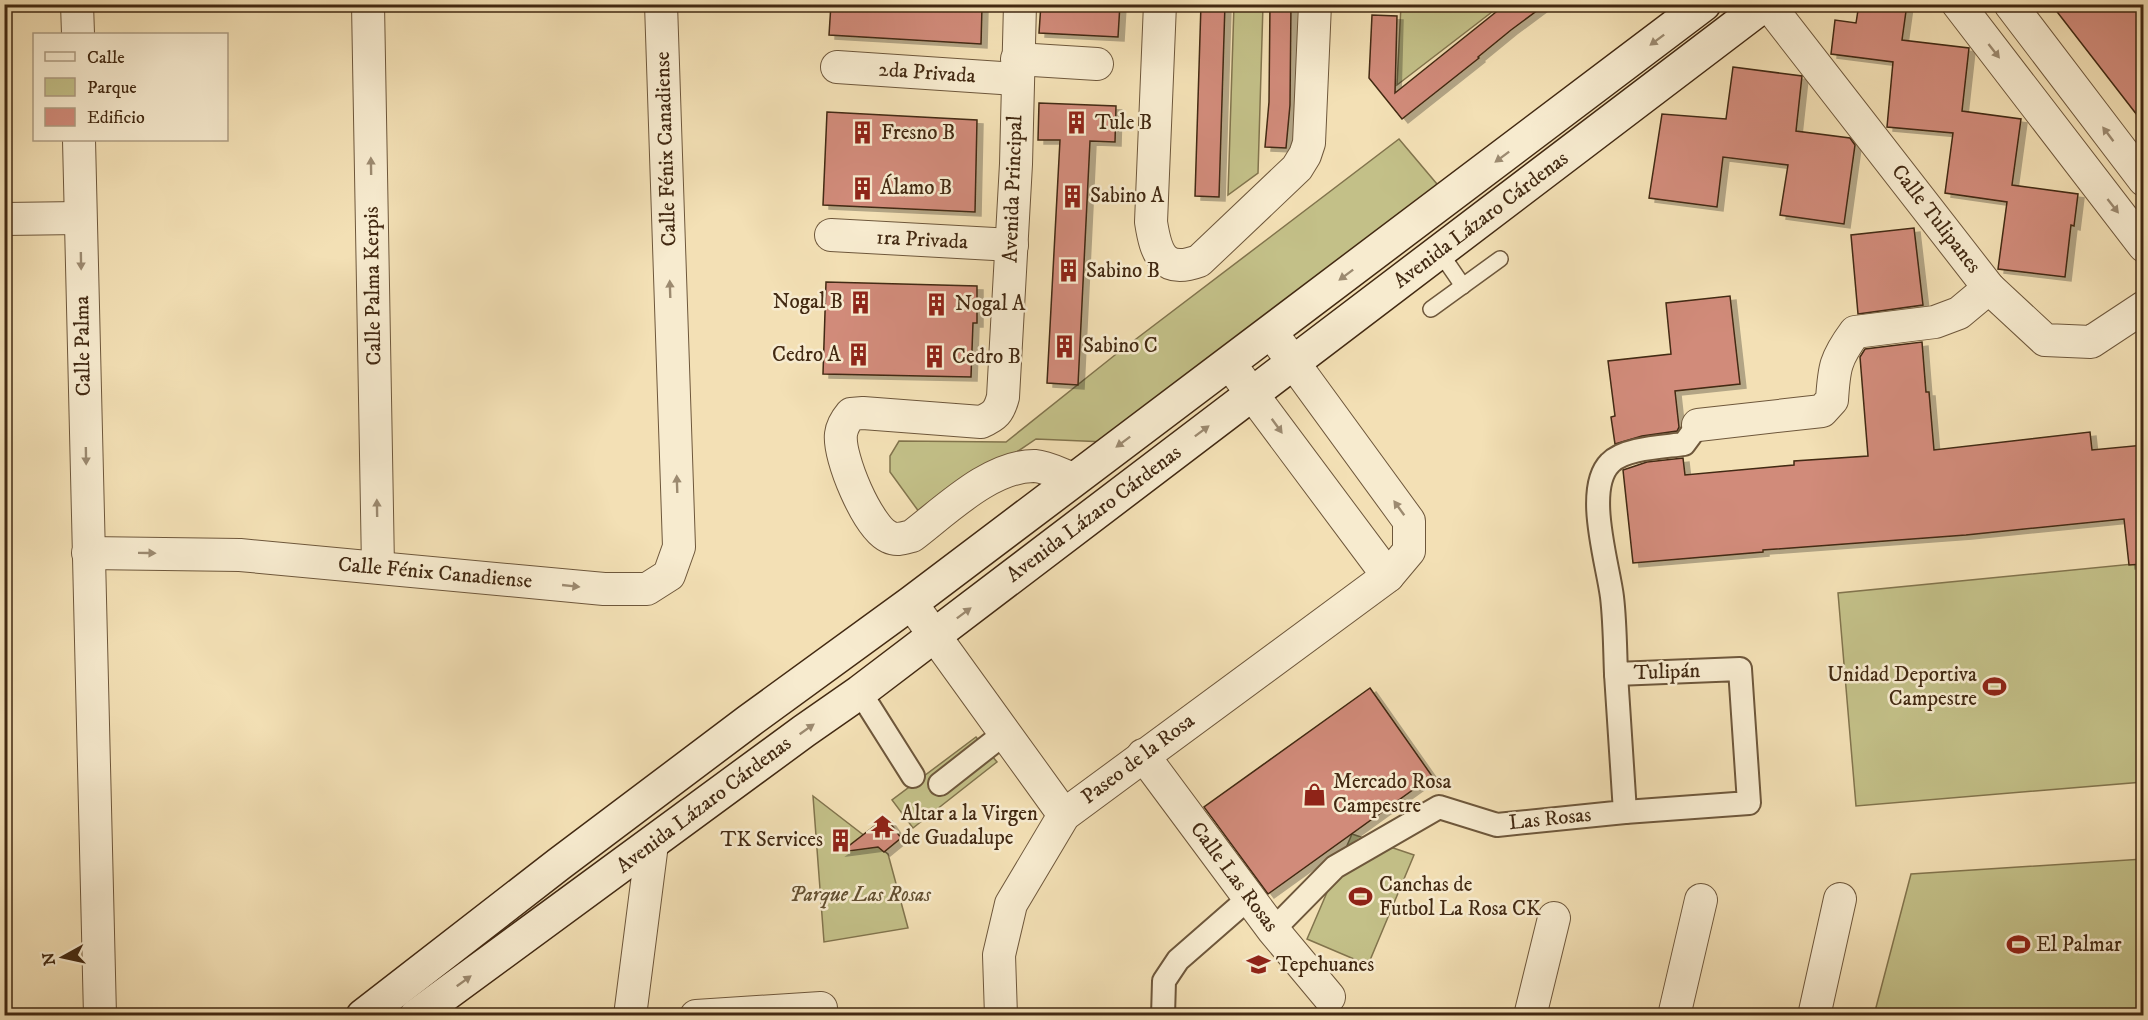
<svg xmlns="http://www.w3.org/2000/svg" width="2148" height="1020" viewBox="0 0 2148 1020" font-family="'IM FELL DW Pica',serif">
  <defs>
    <filter id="shadow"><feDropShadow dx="6" dy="4" stdDeviation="0" flood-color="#0004"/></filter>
  </defs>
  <rect width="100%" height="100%" fill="#f3e0b5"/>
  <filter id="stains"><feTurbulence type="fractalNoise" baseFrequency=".00333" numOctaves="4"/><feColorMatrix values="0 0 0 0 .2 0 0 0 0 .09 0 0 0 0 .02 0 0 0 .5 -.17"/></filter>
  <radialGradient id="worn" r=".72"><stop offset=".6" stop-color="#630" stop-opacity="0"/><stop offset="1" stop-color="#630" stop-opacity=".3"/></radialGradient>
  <g fill="#c3c088" stroke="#82744d" stroke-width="1.5">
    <polygon points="1234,5 1263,5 1258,173 1228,195"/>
    <polygon points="1401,5 1401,4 1501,5 1397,85"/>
    <polygon points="1399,139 1442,190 1106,442 1036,439 922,516 890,472 890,456 899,441 1006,442 1115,355"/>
    <polygon points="2143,563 2143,782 1856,806 1838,593"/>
    <polygon points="976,737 997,762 913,828 892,800"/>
    <polygon points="813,796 888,854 908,928 824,942"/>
    <polygon points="1352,834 1414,855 1368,965 1307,939"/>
    <polygon points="2143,859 2143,1015 1874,1015 1911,874"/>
  </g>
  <g fill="#d18b7a" stroke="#422912" stroke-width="1.5" filter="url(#shadow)">
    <polygon points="831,4 925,4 982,7 981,44 829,35"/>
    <polygon points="1041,4 1120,4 1118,37 1039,33"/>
    <polygon points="1201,4 1225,4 1219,197 1195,196"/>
    <polygon points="1270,4 1291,4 1290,105 1286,148 1265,147 1269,102"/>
    <polygon points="1506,4 1546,4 1511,30 1478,57 1479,58 1402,119 1369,78 1372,15 1397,16 1395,93"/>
    <polygon points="1859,4 1907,4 1902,40 1969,48 1962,111 2021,119 2012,185 2078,194 2074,226 2071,225 2065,277 1998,269 2007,202 1945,193 1953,133 1887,127 1893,62 1831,54 1835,20 1856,23"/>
    <polygon points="2051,4 2144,4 2144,124"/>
    <polygon points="1733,67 1802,76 1796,131 1850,138 1855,145 1844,224 1780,215 1788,165 1723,157 1717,207 1649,198 1662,114 1726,119"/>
    <polygon points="1039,103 1116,106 1115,142 1090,141 1078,385 1047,383 1060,140 1038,140"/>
    <polygon points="827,112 977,120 975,212 823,205"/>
    <polygon points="1914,228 1923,305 1858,314 1851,235"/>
    <polygon points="826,282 977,286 977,323 973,323 971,377 823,374"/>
    <polygon points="1730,296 1740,384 1675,391 1679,427 1677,431 1642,436 1615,444 1611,417 1615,416 1608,361 1671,354 1666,303"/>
    <polygon points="1922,342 1926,392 1929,392 1934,450 2090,432 2092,450 2144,445 2144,564 2129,565 2124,519 1966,535 1763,550 1763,552 1633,563 1623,470 1647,462 1683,458 1685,475 1794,465 1794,461 1868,456 1860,357 1865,349"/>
    <polygon points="1370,688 1432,776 1268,894 1204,807"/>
    <polygon points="886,817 901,838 884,852 878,847 841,852"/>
  </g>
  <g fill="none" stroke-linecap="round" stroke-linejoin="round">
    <defs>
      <g id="service">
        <polyline points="1439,251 1463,286"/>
        <polyline points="1431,309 1500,259"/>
      </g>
      <g id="pedestrian">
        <polyline points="860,692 913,776"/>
        <polyline points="940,784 1005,733"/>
        <path d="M1625,812l124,-9 -9,-134 -124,5c-1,-25 -1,-52 -4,-77 -4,-33 -28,-108 -2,-134 14,-15 53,-16 74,-19l14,-19"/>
        <polyline points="1273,930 1335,867 1439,807 1497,825 1625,812 1616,674"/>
        <polyline points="1163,1016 1164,981 1178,960 1249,898"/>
      </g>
      <g id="minor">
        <polyline points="77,4 78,34"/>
        <polyline points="368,4 378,567"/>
        <path d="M1020,4l-4,160 -13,233c-4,15 -8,19 -22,25l-118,-9 -12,1c-5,6 -9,12 -10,20 -3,23 27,94 48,103 8,4 15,1 23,-1 33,-25 79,-71 123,-70 12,1 27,9 39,13"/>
        <path d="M1160,4l-9,218c5,32 12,52 48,39l98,-93 8,-13 4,-12 6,-139"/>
        <polyline points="1768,4 1989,288 2045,340 2091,342 2144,307"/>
        <polyline points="1958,4 2144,246"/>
        <polyline points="2010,4 2144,180"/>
        <polyline points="1017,59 1097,64"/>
        <polyline points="837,67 1016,79"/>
        <polyline points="79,140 100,1016"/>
        <polyline points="4,219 80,218"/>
        <polyline points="831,235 1012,245"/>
        <polyline points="1229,363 1388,576"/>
        <path d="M1698,425l124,-14 10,-11c2,-32 3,-41 23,-68l80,-10 24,-9 30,-25"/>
        <polyline points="88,553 240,555 604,589 647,589 669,575 679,547 661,4"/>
        <polyline points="911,603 1064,815"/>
        <polyline points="1143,755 1273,930 1329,997"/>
        <polyline points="630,1016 652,844"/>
        <polyline points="696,1016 821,1008"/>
        <polyline points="1001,1016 999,955 1011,904 1064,815 1388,576 1409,551 1409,521 1271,332"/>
        <polyline points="1530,1016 1554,918"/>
        <polyline points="1674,1016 1701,900"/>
        <polyline points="1814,1016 1840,899"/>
      </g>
      <g id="secondary">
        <polyline points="363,1016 559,864 749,721 911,603 1704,4"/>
        <polyline points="416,1016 804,731 860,692 1765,4"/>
      </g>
    </defs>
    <use href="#service" stroke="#6e573b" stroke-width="18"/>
    <use href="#pedestrian" stroke="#6e573b" stroke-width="26"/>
    <use href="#minor" stroke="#6e573b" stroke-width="34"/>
    <use href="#secondary" stroke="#422912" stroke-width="36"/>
    <use href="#service" stroke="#f7ebcf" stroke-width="15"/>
    <use href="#pedestrian" stroke="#f7ebcf" stroke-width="22"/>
    <use href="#minor" stroke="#f7ebcf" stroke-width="32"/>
    <use href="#secondary" stroke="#f7ebcf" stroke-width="33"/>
  </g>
  <defs><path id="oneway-solid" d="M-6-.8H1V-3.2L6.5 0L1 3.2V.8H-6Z" transform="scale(1.5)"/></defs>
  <g fill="#9c8a70">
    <use href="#oneway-solid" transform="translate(1657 40) rotate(143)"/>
    <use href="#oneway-solid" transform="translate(1994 51) rotate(52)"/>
    <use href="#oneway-solid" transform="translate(2108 134) rotate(-127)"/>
    <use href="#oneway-solid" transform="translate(1502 157) rotate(143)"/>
    <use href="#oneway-solid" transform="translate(371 166) rotate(-91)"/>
    <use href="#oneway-solid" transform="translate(2113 206) rotate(52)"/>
    <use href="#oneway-solid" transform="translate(81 261) rotate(89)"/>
    <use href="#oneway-solid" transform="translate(1346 275) rotate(143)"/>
    <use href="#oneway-solid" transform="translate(670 289) rotate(-92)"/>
    <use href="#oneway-solid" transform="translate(1277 426) rotate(54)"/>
    <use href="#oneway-solid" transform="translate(1202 431) rotate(-37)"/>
    <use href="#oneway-solid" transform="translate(1123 442) rotate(143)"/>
    <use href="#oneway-solid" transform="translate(86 456) rotate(89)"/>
    <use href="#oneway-solid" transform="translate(677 484) rotate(-92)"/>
    <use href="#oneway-solid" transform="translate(377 508) rotate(-91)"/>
    <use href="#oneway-solid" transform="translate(1399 508) rotate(-126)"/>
    <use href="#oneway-solid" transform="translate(147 553) rotate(1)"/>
    <use href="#oneway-solid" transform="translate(571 586) rotate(6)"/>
    <use href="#oneway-solid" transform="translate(964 613) rotate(-37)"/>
    <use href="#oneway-solid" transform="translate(807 729) rotate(-35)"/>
    <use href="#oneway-solid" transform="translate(464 981) rotate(-36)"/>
  </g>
  <defs>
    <symbol id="building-bare" viewBox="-9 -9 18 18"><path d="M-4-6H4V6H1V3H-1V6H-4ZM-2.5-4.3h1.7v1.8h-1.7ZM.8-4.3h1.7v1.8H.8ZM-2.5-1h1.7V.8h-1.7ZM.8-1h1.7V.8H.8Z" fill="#8f2418" stroke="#f7ebcf" stroke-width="2.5" paint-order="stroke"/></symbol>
    <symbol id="stadium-bare" viewBox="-9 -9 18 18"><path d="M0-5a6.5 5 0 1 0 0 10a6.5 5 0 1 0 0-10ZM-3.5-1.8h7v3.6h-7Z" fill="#8f2418" stroke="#f7ebcf" stroke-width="2.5" paint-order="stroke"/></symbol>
    <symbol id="shop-bare" viewBox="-9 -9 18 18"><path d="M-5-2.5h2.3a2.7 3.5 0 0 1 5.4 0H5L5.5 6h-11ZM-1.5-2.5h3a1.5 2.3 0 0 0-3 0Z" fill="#8f2418" stroke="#f7ebcf" stroke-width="2.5" paint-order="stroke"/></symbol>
    <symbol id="temple-bare" viewBox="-9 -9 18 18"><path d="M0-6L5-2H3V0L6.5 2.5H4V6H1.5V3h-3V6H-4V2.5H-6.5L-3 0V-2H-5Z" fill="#8f2418" stroke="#f7ebcf" stroke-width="2.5" paint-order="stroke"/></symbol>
    <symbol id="school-bare" viewBox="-9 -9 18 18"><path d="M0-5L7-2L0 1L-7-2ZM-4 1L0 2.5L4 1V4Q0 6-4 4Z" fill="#8f2418" stroke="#f7ebcf" stroke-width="2.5" paint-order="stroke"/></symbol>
  </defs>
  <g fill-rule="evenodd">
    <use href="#building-bare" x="1060" y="106" width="33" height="33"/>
    <use href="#building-bare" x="846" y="116" width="33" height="33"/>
    <use href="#building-bare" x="846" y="172" width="33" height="33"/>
    <use href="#building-bare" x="1056" y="180" width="33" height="33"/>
    <use href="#building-bare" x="1052" y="254" width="33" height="33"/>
    <use href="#building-bare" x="844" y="286" width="33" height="33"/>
    <use href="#building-bare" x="920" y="288" width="33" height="33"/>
    <use href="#building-bare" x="1048" y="330" width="33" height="33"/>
    <use href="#building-bare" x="842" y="338" width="33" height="33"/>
    <use href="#building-bare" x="918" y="340" width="33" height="33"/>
    <use href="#stadium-bare" x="1978" y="670" width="33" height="33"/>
    <use href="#shop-bare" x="1298" y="778" width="33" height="33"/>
    <use href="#temple-bare" x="866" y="810" width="33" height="33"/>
    <use href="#building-bare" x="824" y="824" width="33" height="33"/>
    <use href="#stadium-bare" x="1344" y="880" width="33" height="33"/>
    <use href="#stadium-bare" x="2002" y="928" width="33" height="33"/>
    <use href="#school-bare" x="1242" y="948" width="33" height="33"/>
  </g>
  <g text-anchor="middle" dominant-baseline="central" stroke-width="5" stroke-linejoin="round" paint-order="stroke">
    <g font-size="21" fill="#422912" stroke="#f7ebcf">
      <text transform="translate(927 73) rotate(4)">2da Privada</text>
      <text transform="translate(666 149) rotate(-92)">Calle Fénix Canadiense</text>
      <text transform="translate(1013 189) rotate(-88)">Avenida Principal</text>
      <text transform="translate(1936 219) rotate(52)">Calle Tulipanes</text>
      <text transform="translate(1481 220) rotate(-37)">Avenida Lázaro Cárdenas</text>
      <text transform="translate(922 240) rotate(3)">1ra Privada</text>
      <text transform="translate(373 286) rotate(-91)">Calle Palma Kerpis</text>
      <text transform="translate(83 346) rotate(-91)">Calle Palma</text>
      <text transform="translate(1094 514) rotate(-37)">Avenida Lázaro Cárdenas</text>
      <text transform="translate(435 573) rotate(5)">Calle Fénix Canadiense</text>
      <text transform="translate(1667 672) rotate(-2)">Tulipán</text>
      <text transform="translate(1138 759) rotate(-37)">Paseo de la Rosa</text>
      <text transform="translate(704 805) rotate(-37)">Avenida Lázaro Cárdenas</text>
      <text transform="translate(1550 819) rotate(-6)">Las Rosas</text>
      <text transform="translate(1234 877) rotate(53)">Calle Las Rosas</text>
    </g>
    <g font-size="21" fill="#422912" stroke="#f7ebcf" text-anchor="start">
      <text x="1095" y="123">Tule B</text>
      <text x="881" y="133">Fresno B</text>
      <text x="880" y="188">Álamo B</text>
      <text x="1090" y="196">Sabino A</text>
      <text x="1086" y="271">Sabino B</text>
      <text x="843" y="302" text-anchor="end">Nogal B</text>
      <text x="955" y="304">Nogal A</text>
      <text x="1083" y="346">Sabino C</text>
      <text x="841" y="355" text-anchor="end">Cedro A</text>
      <text x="952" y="357">Cedro B</text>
      <text x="1977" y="675" text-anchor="end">Unidad Deportiva<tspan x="1977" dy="24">Campestre</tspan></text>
      <text x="1333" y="782">Mercado Rosa<tspan x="1333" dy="24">Campestre</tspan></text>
      <text x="901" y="814">Altar a la Virgen<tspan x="901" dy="24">de Guadalupe</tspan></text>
      <text x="823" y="840" text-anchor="end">TK Services</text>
      <text x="1379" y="885">Canchas de<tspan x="1379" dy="24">Futbol La Rosa CK</tspan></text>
      <text x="2036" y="945">El Palmar</text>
      <text x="1276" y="965">Tepehuanes</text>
    </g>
    <g font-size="21" font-style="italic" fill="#624f30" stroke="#f7ebcf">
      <text x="860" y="895">Parque Las Rosas</text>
    </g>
  </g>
  <rect width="2148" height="1020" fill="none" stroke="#f3e0b5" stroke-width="24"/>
  <rect x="6" y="6" width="2136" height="1008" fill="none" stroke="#422912" stroke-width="3"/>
  <rect x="12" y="12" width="2124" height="996" fill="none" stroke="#422912" stroke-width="1.5"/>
  <rect x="33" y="33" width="195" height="108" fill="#f7ebcf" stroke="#af9d83" stroke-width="1.5"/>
  <rect x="45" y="52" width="30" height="9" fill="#f7ebcf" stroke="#af9d83" stroke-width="1.5"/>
  <text x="87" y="63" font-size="18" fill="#422912">Calle</text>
  <rect x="45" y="78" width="30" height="18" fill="#c3c088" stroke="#af9d83" stroke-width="1.5"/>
  <text x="87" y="93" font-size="18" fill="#422912">Parque</text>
  <rect x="45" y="108" width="30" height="18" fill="#d18b7a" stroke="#af9d83" stroke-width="1.5"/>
  <text x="87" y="123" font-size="18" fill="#422912">Edificio</text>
  <g transform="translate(63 957) rotate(262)" stroke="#f7ebcf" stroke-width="4.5" paint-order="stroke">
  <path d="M0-4.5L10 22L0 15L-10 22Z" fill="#422912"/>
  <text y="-9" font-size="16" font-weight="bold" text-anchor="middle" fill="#422912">N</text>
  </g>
  <rect width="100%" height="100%" filter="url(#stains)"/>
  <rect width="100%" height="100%" fill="url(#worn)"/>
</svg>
